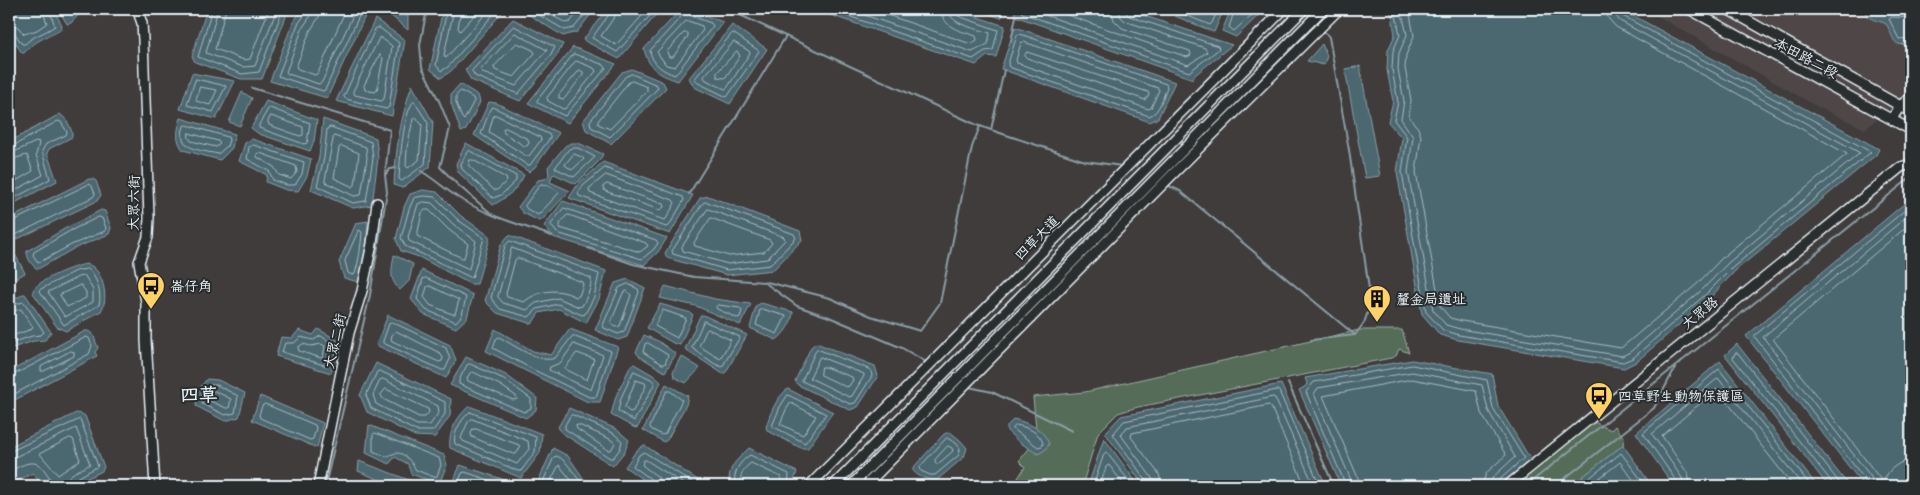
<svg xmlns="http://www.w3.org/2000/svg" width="1920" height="495" viewBox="0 0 1920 495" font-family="Pangolin,'LXGW WenKai TC',sans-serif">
  <rect width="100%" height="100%" fill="#403c3c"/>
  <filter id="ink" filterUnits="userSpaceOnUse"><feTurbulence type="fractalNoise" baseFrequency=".02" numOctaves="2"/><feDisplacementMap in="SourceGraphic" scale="10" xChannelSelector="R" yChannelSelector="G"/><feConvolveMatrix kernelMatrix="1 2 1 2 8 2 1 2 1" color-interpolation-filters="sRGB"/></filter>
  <g filter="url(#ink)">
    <polygon fill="#4f4746" points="1645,9 1911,9 1911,91 1865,129 1820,108"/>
    <g fill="#546c59" stroke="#9eaea8">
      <polygon points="1359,330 1402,330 1409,353 1399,349 1396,356 1391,358 1138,407 1118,413 1098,433 1082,486 1013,486 1025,467 1019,461 1037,439 1033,397 1085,392"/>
      <polygon points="1594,422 1611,430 1615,426 1624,438 1623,445 1571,486 1513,486"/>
    </g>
    <g fill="#4c6770" stroke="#8a9ea6">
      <path d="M9,9h44l9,16 -1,4c-14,8 -27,12 -37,24h-2l-13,-20z"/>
      <polygon points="58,9 84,9 71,23 67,24"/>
      <polygon points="207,9 289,9 262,79 241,79 195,62 192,56"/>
      <polygon points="303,9 362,9 367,12 327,98 270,81 293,22"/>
      <polygon points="383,9 408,9 408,30"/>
      <polygon points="443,9 505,9 451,71 441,78 430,69"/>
      <polygon points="526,9 595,9 577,32 563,36 526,13"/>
      <polygon points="607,9 661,9 619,59 583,40"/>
      <path d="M681,9h5l37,13 -45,59c-18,-6 -29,-11 -34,-32z"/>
      <polygon points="813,9 953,9 1005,26 996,57 987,56 976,65"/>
      <polygon points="974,9 1008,9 1001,18"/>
      <polygon points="1015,9 1124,9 1232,45 1195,75 1193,79 1015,16"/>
      <polygon points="1177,9 1224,9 1214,32 1175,16"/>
      <polygon points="1231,9 1265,9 1236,37 1222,31"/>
      <polygon points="1388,9 1621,9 1879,149 1876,155 1735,271 1710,298 1636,362 1624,368 1458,340 1440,335 1422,314 1397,172 1402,138 1388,122 1393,101 1387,70 1388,50 1395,35 1392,16"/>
      <path d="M1864,9h24l9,4 14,1v28c-20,9 -17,-8 -25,-18 -9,-5 -20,-3 -22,-15z"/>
      <polygon points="375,19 405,40 392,116 336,101"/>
      <polygon points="513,19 563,44 556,57 520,101 471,80 465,70"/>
      <polygon points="732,25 767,49 730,104 694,87 689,78"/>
      <polygon points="1015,27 1175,82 1158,118 1150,122 1001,69"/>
      <polygon points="1322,44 1327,56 1324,65 1307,61"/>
      <polygon points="573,47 616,64 568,123 528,103"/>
      <polygon points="1360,66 1380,176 1365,178 1345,69"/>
      <polygon points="632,69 663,82 666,88 611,144 586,130 583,121 622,72"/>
      <polygon points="192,73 235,81 216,119 180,109"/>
      <polygon points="460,84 478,95 480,102 466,130 461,132 451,103 451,94"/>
      <path d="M412,85l21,37 -3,45 -28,21 -8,-3c2,-37 6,-65 18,-100z"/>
      <polygon points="242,92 252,98 240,126 229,122"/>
      <polygon points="266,101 317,120 314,141 310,151 259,134 251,128"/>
      <polygon points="489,102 496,103 559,133 535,167 529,172 474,135"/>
      <path d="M60,114c6,4 13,15 12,23l-23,12 -2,4 10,28 -48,25v-64z"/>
      <path d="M181,118l54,16 -3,14 -12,12 -37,-10c-8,-11 -6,-19 -2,-32z"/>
      <polygon points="323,119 376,138 378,158 372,205 353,208 311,190 319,157"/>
      <polygon points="252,139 311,159 307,176 298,191 286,190 266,182 267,175 239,161 245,143"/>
      <path d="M466,143l58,32c-6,14 -18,23 -31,30l-35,-33 -2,-8z"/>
      <polygon points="571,143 578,143 603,154 600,160 576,184 554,174 552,176 550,182 570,191 542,220 539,221 523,213 518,207 538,180 545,179 549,176 548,167 565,146"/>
      <polygon points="603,162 693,195 670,234 569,198 578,184"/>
      <polygon points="89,179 93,179 96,181 101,195 97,201 9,243 9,219"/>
      <polygon points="423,190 437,192 461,216 488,235 490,238 477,284 470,284 419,257 401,251 396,239 404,207 410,194"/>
      <polygon points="708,196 800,231 802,240 773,270 727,275 667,258 665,253 700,198"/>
      <polygon points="1911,198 1911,478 1900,486 1864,486 1746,336"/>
      <polygon points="563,201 667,238 658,252 644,265 553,237 544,226"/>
      <path d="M101,210l4,1 6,17 -2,6 -36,15 -35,20c-6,-2 -12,-13 -11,-18l39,-23z"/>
      <polygon points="368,221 366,244 358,282 344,278 339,262 356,223"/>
      <polygon points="509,235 606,271 599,299 586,323 559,309 539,313 532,324 497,313 485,301 501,244"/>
      <polygon points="14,255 16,256 25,273 9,282 9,258"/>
      <path d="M394,255l19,9 -4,17 -9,9c-12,-11 -8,-21 -6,-35z"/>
      <path d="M86,264c16,2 24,34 15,47l-35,20 -9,-4 -24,-34v-3c9,-12 39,-23 53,-26z"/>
      <polygon points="422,270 473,295 467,318 456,328 423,314 411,299"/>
      <polygon points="628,279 645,288 627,337 618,340 595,330 615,283"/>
      <polygon points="665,286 715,299 751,304 740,325 696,306 660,298"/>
      <polygon points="23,294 25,294 51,332 45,340 34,341 9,349 9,302 15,297 19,297"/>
      <path d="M761,303l32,9c0,9 -9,23 -17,28l-26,-12 6,-22z"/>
      <polygon points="660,304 691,313 693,315 680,345 673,343 647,328"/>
      <polygon points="388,315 450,345 456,360 446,378 376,345"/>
      <polygon points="703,315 747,335 726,372 723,374 685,349 700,316"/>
      <polygon points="318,329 339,341 331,373 276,356 281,337 292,338 299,330 313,335"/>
      <polygon points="495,329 533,351 551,355 570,329 618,347 600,402 588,402 486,351"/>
      <polygon points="85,331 88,331 93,334 98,348 95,352 97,356 9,403 9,372"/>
      <polygon points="644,335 658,341 676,354 665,372 639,356 636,352"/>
      <polygon points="816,343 875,366 878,376 858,407 850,410 798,385 795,381 811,347"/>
      <polygon points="1737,344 1849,486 1828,486 1725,355"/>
      <polygon points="681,356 700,368 686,383 674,377 673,372"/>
      <polygon points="466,357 506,375 537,398 536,410 526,418 450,385"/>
      <polygon points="1412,360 1492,374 1498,406 1531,460 1499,486 1341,486 1299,390 1306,386 1307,383 1305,378"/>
      <polygon points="1720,361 1817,486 1674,486 1636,433"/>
      <polygon points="376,363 451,399 450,416 435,437 415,436 367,412 360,395"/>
      <polygon points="634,364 653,375 661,382 638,427 635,428 611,415 616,396 631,365"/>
      <polygon points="207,379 218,380 245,393 239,417 225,421 196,406 197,391"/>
      <polygon points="666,384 688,396 686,405 667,440 664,442 643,430"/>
      <polygon points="1281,384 1326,486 1144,486 1105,433 1121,416"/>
      <path d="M788,389l45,23 -25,36h-7l-33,-17 -2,-3c3,-13 11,-32 22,-39z"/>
      <polygon points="260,396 323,423 317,448 252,420"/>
      <path d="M469,406l73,28 -2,19 -19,25 -71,-30c-2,-16 7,-31 19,-42z"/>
      <polygon points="569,408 616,429 629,440 625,451 613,466 562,433 558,427"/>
      <polygon points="76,413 82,414 85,416 104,467 102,471 72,486 42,486 33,473 9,485 9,447"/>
      <path d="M1014,419c16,5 29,9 35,25l-4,6 -7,4 -19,-12 -12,-11v-5z"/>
      <polygon points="369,425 444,455 447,465 439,484 411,474 408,464 395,457 389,464 366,453"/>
      <path d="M950,432l10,8 7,8 -3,9 -27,23c-10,0 -20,-3 -25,-11l32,-35z"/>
      <polygon points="1104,438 1139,486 1088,486"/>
      <polygon points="644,445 707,486 652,486 625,467 636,451"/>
      <polygon points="1623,445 1652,486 1571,486"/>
      <polygon points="553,448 568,456 584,479 596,486 536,486"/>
      <path d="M749,448l48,24 -5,14h-63c-1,-20 6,-24 20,-38z"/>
      <polygon points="359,461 425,486 394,486 358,471"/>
      <polygon points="460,465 514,483 514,486 452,486"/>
    </g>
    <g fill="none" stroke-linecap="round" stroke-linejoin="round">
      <g stroke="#aabac2" stroke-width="1">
        <polyline points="212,9 198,57 242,74 259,72 283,9"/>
        <polyline points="218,9 206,53 243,67 255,66 277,9"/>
        <polyline points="226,9 215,49 244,60 250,59 269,9"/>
        <polyline points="306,9 306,13 298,24 278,76 323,91 325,90 360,14 360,9"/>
        <polyline points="313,9 312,14 303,27 286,72 288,74 319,84 322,82 354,13 354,9"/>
        <polyline points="320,9 319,17 310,31 296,67 298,69 315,75 318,73 346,9"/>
        <polyline points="447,9 436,65 441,71 448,67 498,9"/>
        <polyline points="454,9 444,55 446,58 490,9"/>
        <polyline points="461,9 458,28 460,31 480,9"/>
        <polyline points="531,9 532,11 565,30 574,28 589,9"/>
        <polyline points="540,9 566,23 570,22 581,9"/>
        <polyline points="610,9 610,13 592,38 617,52 656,9"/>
        <polyline points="617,9 615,16 601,36 616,45 648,9"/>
        <polyline points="828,9 973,59 985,51 993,50 998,30 958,16 955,9"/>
        <path d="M847,9l125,43 16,-8 2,-11c-13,-5 -40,-7 -42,-24"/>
        <path d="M870,9l101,35 6,-4 -1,-4c-15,-5 -34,-8 -35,-27"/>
        <polyline points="1020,9 1022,13 1189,72 1219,49 1218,46 1129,16 1126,13 1125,9"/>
        <polyline points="1028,9 1188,65 1207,52 1205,48 1125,21 1120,16 1119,9"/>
        <polyline points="1050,9 1187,57 1191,55 1190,51 1122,28 1114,20 1111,9"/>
        <polyline points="1182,9 1183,14 1210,25 1212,23 1218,9"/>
        <polyline points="1235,9 1229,27 1234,31 1258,9"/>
        <polyline points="1394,9 1396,15 1400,35 1393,51 1392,69 1398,102 1394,120 1407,137 1402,172 1426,312 1443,330 1459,335 1623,362 1633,358 1706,294 1732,268 1871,152 1623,16 1620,9"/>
        <polyline points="1401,9 1407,35 1399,53 1398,69 1404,101 1401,119 1413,137 1408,172 1433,310 1446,325 1460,329 1622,356 1630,352 1702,290 1728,263 1860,153 1620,21 1615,15 1614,9"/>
        <polyline points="1409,9 1414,36 1406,55 1405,68 1411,100 1409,117 1418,128 1421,136 1416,172 1440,306 1450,318 1462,321 1621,348 1697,284 1723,257 1847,154 1616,27 1608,18 1606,9"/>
        <path d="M686,12l5,4 20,7 2,3 -38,49c-12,-4 -23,-11 -25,-24z"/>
        <polyline points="1911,18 1892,17 1889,19 1899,39 1911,38"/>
        <polygon points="688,21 702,26 703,30 675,67 666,65 657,52 685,22"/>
        <polyline points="9,25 17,26 24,34 37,30 47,23 42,9"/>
        <polygon points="514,26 555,47 551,55 518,94 475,76 472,71"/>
        <polygon points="376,28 380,28 399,43 389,107 386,109 346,99 344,97"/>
        <path d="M9,31l5,1 8,12h3c8,-8 20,-11 30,-18l-6,-17"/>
        <polygon points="515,33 547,50 516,86 483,73 481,70"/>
        <polygon points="684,33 688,33 688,36 673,57 669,57 667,52"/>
        <polygon points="733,33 759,51 727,97 698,83 695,79"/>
        <path d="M1020,34l146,50 1,3c-4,9 -7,26 -18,29l-140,-49 -1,-3 9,-29z"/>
        <polygon points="380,37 392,46 384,99 381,101 355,95 353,92"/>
        <polygon points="734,42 749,51 750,53 727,88 725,89 706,80 704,77"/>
        <polygon points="1024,42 1158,88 1159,90 1151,108 1148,109 1017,63 1016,60 1021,43"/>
        <polygon points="517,43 533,50 535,53 514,77 495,70 494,67"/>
        <polygon points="737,51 740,56 725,78 717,77 717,73"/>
        <polygon points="1027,52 1148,92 1149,95 1145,100 1027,58 1025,56"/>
        <polygon points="574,54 604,65 606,68 565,116 538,103 537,101"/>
        <polygon points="380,55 383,58 377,90 375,92 365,90 364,86"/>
        <polygon points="576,61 594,68 596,71 566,108 563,109 548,101 547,98"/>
        <polygon points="580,70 583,72 583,75 564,99 559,98 559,95"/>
        <polygon points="632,74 657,85 658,88 610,137 591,127 590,121 625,77"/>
        <polygon points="196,79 226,86 213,112 187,105"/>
        <polygon points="632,81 647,87 647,91 610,129 598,124 598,121 628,83"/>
        <polygon points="200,87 217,90 210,105 196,101"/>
        <polygon points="461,91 473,98 474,101 464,120 462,118 456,103 456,96"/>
        <path d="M414,101l14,22 -3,41 -23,17 -3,-2c1,-18 4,-67 15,-78z"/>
        <polygon points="493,107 550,135 550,138 530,165 527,165 481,134 488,115"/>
        <polygon points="270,108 310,123 307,143 304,144 259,128 259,125 268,109"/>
        <polygon points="496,115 540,137 541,140 529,156 526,156 489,132 493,117"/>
        <polygon points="271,116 303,127 303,135 300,136 269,125 268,122"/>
        <polygon points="416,117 422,125 419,160 408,168 406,166 407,148 413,119"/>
        <path d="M187,125l41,12 1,3 -2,6 -9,8c-17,-4 -43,-4 -34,-28z"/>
        <polygon points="331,127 371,142 373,158 366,201 353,203 317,186 324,158 327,129"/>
        <polygon points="506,128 528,139 529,143 527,146 524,146 504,133 503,129"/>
        <polygon points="189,133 218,141 220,144 216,147 191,141 189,138"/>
        <polygon points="334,136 366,147 367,158 361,195 354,196 325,182"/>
        <polygon points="254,145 304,162 302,174 295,185 287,185 273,180 269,171 247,159 249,147"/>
        <polyline points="9,146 13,146 58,121 61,122 67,132 66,135 46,144 42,151 50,179 9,201"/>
        <polygon points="342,146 359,153 355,185 353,187 334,178 339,148"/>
        <polygon points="572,148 578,148 595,157 574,177 555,168 568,150"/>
        <polygon points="470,151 516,176 516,181 501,195 493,198 462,169 461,164 467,152"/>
        <polyline points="9,153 14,152 38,141 39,143 36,155 43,175 9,194"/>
        <polygon points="260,153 296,166 297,172 291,179 279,175 274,167 257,157 257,154"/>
        <polygon points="574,154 582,157 584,159 572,170 565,165"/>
        <polyline points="9,160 27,155 33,171 9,185"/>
        <polygon points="470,160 473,160 506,178 507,181 497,190 494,190 469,166"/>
        <polygon points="605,168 683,197 684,200 669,226 666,227 579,196 578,193 583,186"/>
        <polygon points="606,175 673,200 675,203 666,219 664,220 590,193 589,189"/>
        <path d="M541,184c5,0 16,5 18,9l-21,22 -11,-6 -2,-3z"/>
        <polygon points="607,184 663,204 664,207 660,210 605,191 603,187"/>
        <polygon points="424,196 435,197 458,220 484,238 472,278 405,246 401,238 409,209 414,198"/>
        <polygon points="424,202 432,203 454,225 476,241 469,269 409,241 408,237 418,204"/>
        <polygon points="707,202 794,234 796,238 770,265 727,270 673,254 672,251 703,203"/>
        <polygon points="564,208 656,240 658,243 654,249 642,259 557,233 551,225"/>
        <polygon points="708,209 784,237 785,240 767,259 742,262 728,264 683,251 682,247"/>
        <polygon points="425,210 429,210 449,230 468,244 464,258 462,258 417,236 422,213"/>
        <polygon points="569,215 646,243 648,246 640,252 560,228 560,224 566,216"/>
        <polygon points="99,217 102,218 106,228 105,231 71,245 40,262 37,261 33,255 34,252 68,232"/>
        <polygon points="711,218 770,240 772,243 764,252 729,256 695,246 694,243"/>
        <polyline points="9,223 89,184 92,186 95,194 93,197 9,238"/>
        <path d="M1911,223l-138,116 108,141h3c5,-11 15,-19 27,-20"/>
        <path d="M359,230l3,2c-1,14 -3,29 -7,42l-3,1 -4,-2 -3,-12z"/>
        <polygon points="510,241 599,274 594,297 585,314 582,315 558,304 537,309 529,317 500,309 491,298 505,246"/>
        <path d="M512,248l79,30c1,9 -4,19 -9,28l-3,1 -21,-9 -22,5 -9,7 -24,-7 -5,-6z"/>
        <path d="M518,258l64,24 1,3 -4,11 -3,1c-17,-9 -36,-8 -52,5l-17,-5 -1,-3 9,-34z"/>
        <path d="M88,269c9,8 14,24 11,36l-35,20 -25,-35 37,-19z"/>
        <polygon points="85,276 93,290 93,302 65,317 48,292 78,277"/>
        <polygon points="426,278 466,297 462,315 456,322 426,310 417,299 423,279"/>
        <polygon points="628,284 638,289 639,292 624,332 618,334 604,328 603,325 619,288"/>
        <polygon points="81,285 86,292 86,298 67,307 60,295"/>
        <polygon points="430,286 459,300 455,314 452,314 430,305 424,297 427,287"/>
        <polygon points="627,291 631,295 620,326 616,327 612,325 611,322 623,293"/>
        <polyline points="9,305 24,302 44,332 41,335 32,336 9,344"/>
        <polygon points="718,305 740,308 742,311 740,317 737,318 717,309 716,307"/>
        <polygon points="762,309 786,316 777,334 756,325 760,310"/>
        <polygon points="663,310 686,318 677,338 655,326"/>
        <polyline points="9,312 21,309 33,327 32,329 9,337"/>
        <polygon points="704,321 740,337 722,367 715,364 692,348"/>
        <polygon points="392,322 446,348 450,359 445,370 442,370 383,343 383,341 389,324"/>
        <polygon points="708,329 731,340 720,359 699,346 706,331"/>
        <polygon points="396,331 440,353 443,358 442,361 439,362 392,341 391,338 393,333"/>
        <polygon points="321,336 333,344 327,366 282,352 285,343 294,343 301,337 313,340"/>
        <path d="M573,336l38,15 -15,46h-7l-57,-28 -39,-21 3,-9 3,-2c13,7 42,28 56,21z"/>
        <polygon points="648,343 668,355 665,364 662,364 643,352 645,344"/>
        <polygon points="303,344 311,346 321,344 325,346 323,357 321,358 299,351 298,348"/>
        <polygon points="574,344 603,355 591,390 549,370 550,367 560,363"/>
        <polygon points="817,349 871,370 872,376 855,403 850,404 802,381"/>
        <polygon points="71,351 74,352 74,356 44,371 41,371 41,367"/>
        <polygon points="577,353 594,359 587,380 565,369"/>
        <polygon points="820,357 864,374 864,376 852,396 849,397 810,378"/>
        <polygon points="470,364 504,379 531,399 531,408 524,412 459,384 459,380 467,365"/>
        <polygon points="822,367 825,367 852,377 853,380 849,386 846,387 821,375"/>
        <polygon points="380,371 445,402 445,414 433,431 416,431 371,408 366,395 377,372"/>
        <polygon points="634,371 651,379 655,383 634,421 618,411 621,398"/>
        <polygon points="473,372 500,385 516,396 517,399 513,400 468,381 467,378 470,373"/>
        <polyline points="9,376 21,371 86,337 89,338 92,346 89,354 9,397"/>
        <polygon points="383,379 438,406 439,412 430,425 417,425 376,404 373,395 380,380"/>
        <polygon points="636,380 645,383 646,386 633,411 630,412 625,408"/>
        <polygon points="210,385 217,385 238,396 235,413 225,415 202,404 202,393"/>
        <polygon points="386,389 428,409 429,412 425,417 419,417 383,399 381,395"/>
        <polygon points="215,391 231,399 229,408 226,408 208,400 208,396 212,392"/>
        <polygon points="667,391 670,391 682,400 665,434 662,435 651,429 650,427"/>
        <polygon points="788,395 826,414 805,443 772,426 780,407"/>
        <polygon points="791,403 816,416 803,435 780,424 786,410"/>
        <polygon points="265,404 315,425 316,428 313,439 310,440 260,418 259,415 262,406"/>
        <path d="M470,412l66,25 -1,15 -14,19h-3l-63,-27c-3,-10 7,-26 15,-32z"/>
        <polygon points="573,415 613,433 622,441 620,449 613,458 610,458 565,429 565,425 570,416"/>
        <polygon points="472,419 528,441 529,449 517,464 463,441 461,438 468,422"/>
        <polygon points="579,425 610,439 615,443 611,450 608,450 577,429 576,426"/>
        <path d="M1016,425c10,2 24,7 27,18l-1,3 -4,1 -25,-18z"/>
        <polygon points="473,429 476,429 519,445 520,448 516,454 513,454 472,437 471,434"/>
        <path d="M375,433l64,25 2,7 -4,11 -3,1 -18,-7c-7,-12 -15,-23 -29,-13l-14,-6v-16z"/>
        <polygon points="70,438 73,439 80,460 58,475 40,454"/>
        <polygon points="947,438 956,443 960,448 959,455 935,475 930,475 921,471 920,467"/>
        <polygon points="948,446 952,448 953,451 938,464 936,464 935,460"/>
        <polyline points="9,452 80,419 98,466 74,480 71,486"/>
        <path d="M9,458l6,-1 61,-29 14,36c-9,7 -24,8 -25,22"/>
        <path d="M9,472c13,-7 26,-16 36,-1 4,5 6,9 7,15"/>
        <polyline points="457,486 462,473 465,472 507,486"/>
        <path d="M541,486l13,-29 3,-1c13,6 17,22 29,30"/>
        <polyline points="548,486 559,465 576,486"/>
        <polyline points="654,486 652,480 633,466 639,455 644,452 698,486"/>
        <polyline points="661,486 658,477 642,465 644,460 646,460 687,486"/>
        <path d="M734,486c0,-14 4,-23 16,-31l39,19 -1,12"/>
        <path d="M740,486c0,-10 2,-17 11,-23l30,14v9"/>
        <polyline points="1093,486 1104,454 1106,452 1133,486"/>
        <polyline points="1100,486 1106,467 1109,465 1125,486"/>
        <polyline points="1148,486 1147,482 1113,434 1124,421 1277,390 1279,391 1320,486"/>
        <polyline points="1154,486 1152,478 1121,435 1127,427 1273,397 1275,398 1314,486"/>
        <polyline points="1162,486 1159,474 1131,437 1132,433 1269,405 1271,407 1305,486"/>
        <polyline points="1346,486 1306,392 1314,382 1412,365 1487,380 1493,408 1524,458 1498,481 1496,486"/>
        <polyline points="1352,486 1351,480 1314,394 1318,388 1412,372 1482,385 1488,410 1515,457 1493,477 1490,486"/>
        <polyline points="1359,486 1358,478 1323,396 1412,379 1476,391 1481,413 1506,455 1486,473 1482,486"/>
        <polyline points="1579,486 1621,453 1646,486"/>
        <polyline points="1589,486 1620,462 1638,486"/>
        <polyline points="1677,486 1677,482 1643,433 1719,369 1811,486"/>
        <polyline points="1684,486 1682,478 1652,434 1718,378 1803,486"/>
        <polyline points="1691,486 1688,474 1662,436 1717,389 1793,486"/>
        <polyline points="1832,486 1831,481 1733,358 1735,353 1738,353 1842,486"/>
        <polyline points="1867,486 1866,481 1754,336 1911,205"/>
        <polyline points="1873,486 1871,477 1763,337 1911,213"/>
      </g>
      <g stroke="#8a9ea6" stroke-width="2">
        <polyline points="427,9 420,45 422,67 440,103 450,128 440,167 459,186 493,215"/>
        <polyline points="727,9 979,126"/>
        <polyline points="1011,41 1016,16"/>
        <polyline points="252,88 390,130 385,175 387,192 370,295 325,486"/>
        <polyline points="991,130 1085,161 1122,166"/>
        <path d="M421,171c15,9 27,21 41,29 29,17 59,25 90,36"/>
        <polyline points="385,175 390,169 396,168"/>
        <polyline points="1169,186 1180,191 1355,335"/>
        <polyline points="689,194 786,36"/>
        <polyline points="588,248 633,264 694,277 764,282 797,306 829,317 902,348 928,363"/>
        <polyline points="767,282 830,298 871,316 920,331 940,303 972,147 980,126 991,130 1004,70"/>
        <polyline points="1311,340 1355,335 1364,323 1371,303 1349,150 1329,37 1325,32"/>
        <polyline points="1288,383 1334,486"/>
        <polyline points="969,387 992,392 1072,431"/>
        <polyline points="1526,486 1909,179 1911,180"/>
        <polyline points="1555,486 1654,408 1675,368"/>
      </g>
      <defs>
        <g id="minor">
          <polyline points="137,9 142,23 143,40 149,218 148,237 139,262 146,302 146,340 155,486"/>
          <polyline points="1689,9 1911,130"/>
          <polyline points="1727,9 1911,112"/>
          <polyline points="1892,119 1900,106 1911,97"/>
          <polyline points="318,486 349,333 362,291 372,244 377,203"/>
          <polyline points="809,486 1284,9"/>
          <polyline points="833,486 1304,9"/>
          <polyline points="851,486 1323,9"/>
          <polyline points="865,486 1173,174 1339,9"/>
          <polyline points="1507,486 1901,167 1911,164"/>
        </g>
      </defs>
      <use href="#minor" stroke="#e8f1f8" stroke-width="12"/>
      <use href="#minor" stroke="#2a2d2e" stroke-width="9"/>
    </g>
  </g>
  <defs>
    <symbol id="bus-pin" viewBox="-11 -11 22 30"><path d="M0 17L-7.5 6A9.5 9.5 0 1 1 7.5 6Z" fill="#ffd166" stroke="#2a2d2e"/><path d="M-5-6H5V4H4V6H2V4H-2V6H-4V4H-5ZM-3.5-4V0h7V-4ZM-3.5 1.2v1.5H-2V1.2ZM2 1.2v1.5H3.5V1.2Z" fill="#111"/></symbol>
    <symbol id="building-pin" viewBox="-11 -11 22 30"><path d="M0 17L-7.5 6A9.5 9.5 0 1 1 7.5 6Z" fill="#ffd166" stroke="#2a2d2e"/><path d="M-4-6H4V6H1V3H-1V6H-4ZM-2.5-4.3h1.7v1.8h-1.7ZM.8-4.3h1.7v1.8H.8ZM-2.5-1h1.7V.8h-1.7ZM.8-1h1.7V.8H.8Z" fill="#111"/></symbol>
  </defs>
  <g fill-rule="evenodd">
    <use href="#bus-pin" x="135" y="270" width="32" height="43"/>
    <use href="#building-pin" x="1361" y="283" width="32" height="43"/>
    <use href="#bus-pin" x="1583" y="380" width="32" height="43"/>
  </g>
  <g text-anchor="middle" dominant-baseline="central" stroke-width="4" stroke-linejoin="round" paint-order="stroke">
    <g font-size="14" fill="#e8f1f8" stroke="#2a2d2e">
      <text transform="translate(1806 58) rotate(28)">本田路二段</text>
      <text transform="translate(134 203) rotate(-89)">大眾六街</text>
      <text transform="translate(1037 238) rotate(-45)">四草大道</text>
      <text transform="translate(1700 313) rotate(-39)">大眾路</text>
      <text transform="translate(335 341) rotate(-77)">大眾二街</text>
    </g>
    <g font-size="14" fill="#e8f1f8" stroke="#2a2d2e" text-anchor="start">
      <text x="170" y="286">崙仔角</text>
      <text x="1396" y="299">釐金局遺址</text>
      <text x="1618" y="396">四草野生動物保護區</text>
    </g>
    <g font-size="19" font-weight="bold" fill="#e8f1f8" stroke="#2a2d2e">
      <text x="199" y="395">四草</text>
    </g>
  </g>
  <rect width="1920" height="495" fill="none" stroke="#2a2d2e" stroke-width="30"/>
  <rect x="15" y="15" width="1890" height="465" fill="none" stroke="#e8f1f8" stroke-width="2" filter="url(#ink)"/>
</svg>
